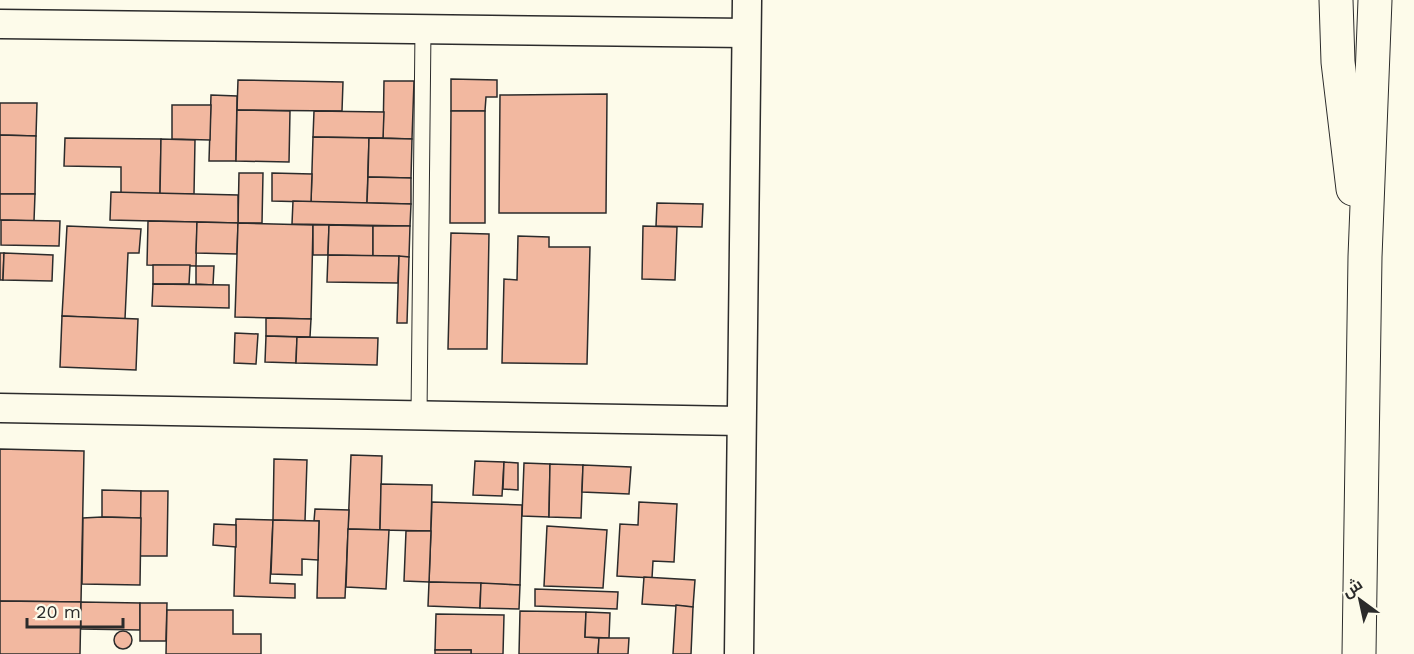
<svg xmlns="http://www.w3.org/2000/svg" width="1414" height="654" viewBox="0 0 1414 654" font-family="'Work Sans',Cairo,sans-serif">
  <rect width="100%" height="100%" fill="#fdfbea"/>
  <g fill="#f2b8a0" stroke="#2b2b2b" stroke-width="1.5">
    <polygon points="451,79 497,80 497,97 486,97 485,111 451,111"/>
    <polygon points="238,80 343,82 342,111 237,110"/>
    <polygon points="384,81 414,81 412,139 383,138"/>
    <polygon points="607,94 606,213 499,213 500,95"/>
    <polygon points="211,95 237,96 236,161 209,161"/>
    <polygon points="0,103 37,103 36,136 0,135"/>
    <polygon points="172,105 211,105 210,140 172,139"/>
    <polygon points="237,110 290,111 289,162 236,161"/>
    <polygon points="314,111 384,112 383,138 313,137"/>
    <polygon points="451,111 485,111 485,223 450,223"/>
    <polygon points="0,135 36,136 35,194 0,194"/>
    <polygon points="313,137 369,138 367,203 311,202"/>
    <polygon points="65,138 161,139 160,194 121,193 121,167 64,166"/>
    <polygon points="369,138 412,139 411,178 368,177"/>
    <polygon points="161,139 195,140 194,194 160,194"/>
    <polygon points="239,173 263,173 262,223 238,223"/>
    <polygon points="272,173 312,174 311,202 272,201"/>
    <polygon points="368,177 411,178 411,204 367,203"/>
    <polygon points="111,192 238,195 238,223 110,220"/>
    <polygon points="0,194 35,194 34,221 0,220"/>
    <polygon points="293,201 411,204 410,226 292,224"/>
    <polygon points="657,203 703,204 702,227 656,226"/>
    <polygon points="1,220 60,221 59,246 1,245"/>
    <polygon points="148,221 197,222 196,266 147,265"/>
    <polygon points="197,222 238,223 237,254 196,253"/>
    <polygon points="238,223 313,225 311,319 235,317"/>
    <polygon points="313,225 329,225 328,255 313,255"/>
    <polygon points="329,225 373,226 373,256 328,255"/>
    <polygon points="67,226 141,229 139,253 128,253 125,319 62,316"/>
    <polygon points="373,226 410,226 409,257 373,256"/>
    <polygon points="643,226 677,227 675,280 642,279"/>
    <polygon points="451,233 489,234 487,349 448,349"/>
    <polygon points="518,236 549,237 549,247 590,247 587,364 502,363 504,279 517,280"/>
    <polygon points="0,253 4,253 3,280 0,280"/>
    <polygon points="4,253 53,255 52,281 3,280"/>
    <polygon points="328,255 399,256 398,283 327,282"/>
    <polygon points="399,256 409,257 407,323 397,323"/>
    <polygon points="153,265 190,265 189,284 153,284"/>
    <polygon points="196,266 214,266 213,285 196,284"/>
    <polygon points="153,284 229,285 229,308 152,306"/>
    <polygon points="62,316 138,319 136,370 60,367"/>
    <polygon points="266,318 311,319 310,337 266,336"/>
    <polygon points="235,333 258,334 256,364 234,363"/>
    <polygon points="266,336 297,337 296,363 265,362"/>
    <polygon points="297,337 378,338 377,365 296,363"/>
    <polygon points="0,449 84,451 81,602 0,601"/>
    <polygon points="351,455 382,456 380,530 348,529"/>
    <polygon points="274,459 307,460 305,521 273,520"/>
    <polygon points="475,461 504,462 502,496 473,495"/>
    <polygon points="504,462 518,463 518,490 503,489"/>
    <polygon points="524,463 550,464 549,517 522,516"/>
    <polygon points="550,464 583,465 581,518 549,517"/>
    <polygon points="583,465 631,467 629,494 582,492"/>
    <polygon points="381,484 432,485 431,531 380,530"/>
    <polygon points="102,490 141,491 141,518 102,517"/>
    <polygon points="141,491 168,491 167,556 140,556"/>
    <polygon points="432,502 522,505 520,585 429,582"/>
    <polygon points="639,502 677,504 674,562 653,561 652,578 617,576 620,524 638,525"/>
    <polygon points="315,509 349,510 345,598 317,598 319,521 314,521"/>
    <polygon points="102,517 141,518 140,585 82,584 83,518"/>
    <polygon points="236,519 273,520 270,583 295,584 295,598 234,596"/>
    <polygon points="273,520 319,521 318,560 302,559 302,575 271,574"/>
    <polygon points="214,524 236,525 236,547 213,545"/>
    <polygon points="547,526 607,530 603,588 544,586"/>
    <polygon points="348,529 389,530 386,589 346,587"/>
    <polygon points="406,531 431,531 429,582 404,581"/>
    <polygon points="644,577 695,580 693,607 642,604"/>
    <polygon points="429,582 481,583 480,608 428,606"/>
    <polygon points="481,583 520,585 519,609 480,608"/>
    <polygon points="535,589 618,592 617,609 535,606"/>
    <polygon points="0,601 81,602 80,654 0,654"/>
    <polygon points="81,602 140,603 140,630 81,629"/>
    <polygon points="140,603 167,603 166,641 140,641"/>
    <polygon points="676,605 693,607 691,654 673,654"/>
    <polygon points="167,610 233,610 233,634 261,634 261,654 166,654"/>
    <polygon points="520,611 586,612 585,637 599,638 598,654 519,654"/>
    <polygon points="586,612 610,613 609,638 585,637"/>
    <polygon points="436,614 504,615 503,654 471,654 471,650 435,650"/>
    <circle cx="123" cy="640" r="9"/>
    <polygon points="599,638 629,638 628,654 598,654"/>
    <rect x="435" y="650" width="36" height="4"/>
  </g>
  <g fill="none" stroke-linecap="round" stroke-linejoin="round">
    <defs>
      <polyline id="service" points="419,415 423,29"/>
      <g id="minor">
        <polyline points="0,24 746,33"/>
        <polyline points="0,408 741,421"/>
        <polyline points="739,654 747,0"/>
      </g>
      <g id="motorway">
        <polyline points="1336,0 1338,62 1353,189"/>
        <polyline points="1359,654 1365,257 1375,0"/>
      </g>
    </defs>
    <use href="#service" stroke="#2b2b2b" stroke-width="17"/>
    <use href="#minor" stroke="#2b2b2b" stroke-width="31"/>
    <use href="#motorway" stroke="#2b2b2b" stroke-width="35"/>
    <use href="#service" stroke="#fdfbea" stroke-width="15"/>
    <use href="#minor" stroke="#fdfbea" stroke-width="28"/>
    <use href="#motorway" stroke="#fdfbea" stroke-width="33"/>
  </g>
  <g transform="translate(1360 600) rotate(327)" stroke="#fdfbea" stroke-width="4.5" paint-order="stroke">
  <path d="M0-4.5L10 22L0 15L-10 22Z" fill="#2b2b2b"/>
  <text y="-9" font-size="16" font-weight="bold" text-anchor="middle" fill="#2b2b2b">ش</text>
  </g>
  <path d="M27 618v9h96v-9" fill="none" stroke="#2b2b2b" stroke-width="3"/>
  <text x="36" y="618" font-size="18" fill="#2b2b2b" stroke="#fdfbea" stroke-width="4.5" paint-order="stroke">20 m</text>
</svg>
